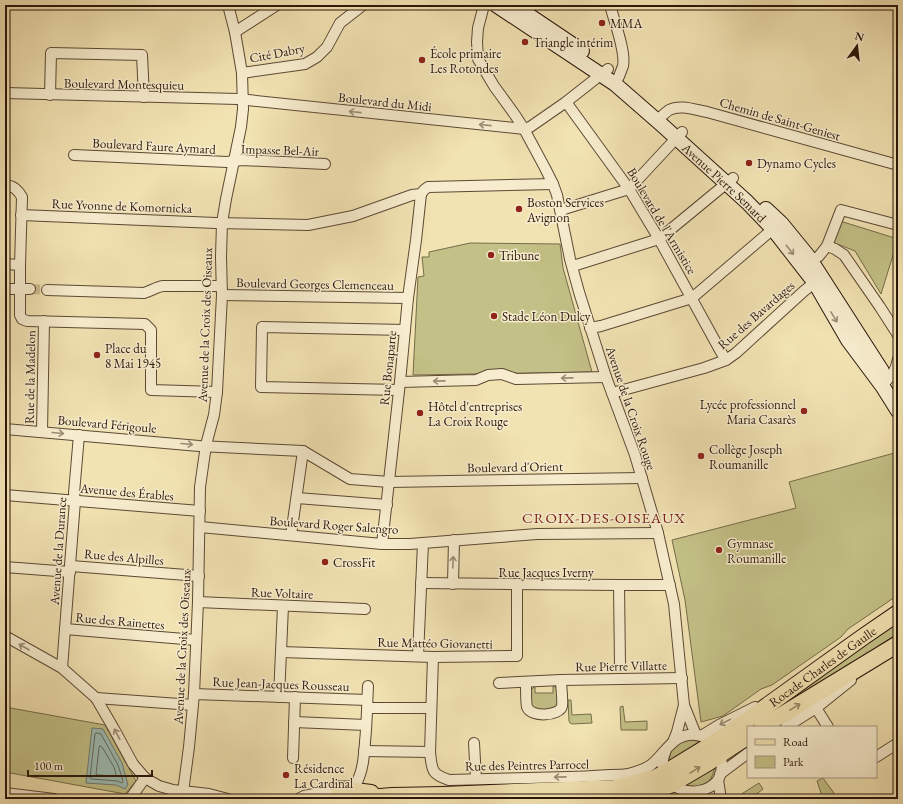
<svg xmlns="http://www.w3.org/2000/svg" width="903" height="804" viewBox="0 0 903 804" font-family="'EB Garamond',serif">
  <rect width="100%" height="100%" fill="#f2e3b3"/>
  <filter id="stains"><feTurbulence type="fractalNoise" baseFrequency=".005" numOctaves="4"/><feColorMatrix values="0 0 0 0 .2 0 0 0 0 .09 0 0 0 0 .02 0 0 0 .5 -.17"/></filter>
  <radialGradient id="worn" r=".72"><stop offset=".6" stop-color="#630" stop-opacity="0"/><stop offset="1" stop-color="#630" stop-opacity=".3"/></radialGradient>
  <g fill="#c3c187" stroke="#766c49">
    <polygon points="840,221 898,239 881,294 855,251 832,242"/>
    <polygon points="470,243 560,244 563,268 592,372 413,375 418,277 424,276 422,257 429,257 429,252"/>
    <polygon points="898,452 898,595 848,629 841,637 772,685 761,689 723,716 701,722 685,600 672,540 796,508 789,482"/>
    <polygon points="898,618 898,633 780,712 755,727 748,727 748,731 729,743 727,740 772,710 832,664 870,639"/>
    <polygon points="553,685 557,689 558,704 557,707 537,712 531,707 531,690 535,686 535,693 553,693"/>
    <polygon points="568,700 571,700 572,715 591,714 592,723 572,724 570,723 569,721"/>
    <polygon points="623,706 625,722 647,721 647,730 621,730 620,707"/>
    <polygon points="5,707 105,725 136,781 125,794 5,772"/>
    <polygon points="689,740 699,741 704,743 667,766 671,752 679,743"/>
    <path d="M715,766c-1,7 -5,18 -13,21 -5,2 -17,-1 -23,-2z"/>
    <polygon points="823,778 836,796 831,799 823,799 817,781"/>
    <polygon points="759,783 763,789 750,799 729,799 729,797 740,795"/>
  </g>
  <polygon fill="#9dbdb5" stroke="#6f7a71" points="92,728 103,729 122,763 128,785 125,789 116,785 86,783"/>
  <g fill="none" stroke-linecap="round" stroke-linejoin="round">
    <g stroke="#646a60" stroke-width="1">
      <polygon points="97,733 101,734 118,765 123,781 122,783 117,781 92,779 90,778 95,734"/>
      <polygon points="100,746 102,747 114,767 116,774 115,776 98,775 96,774 99,748"/>
    </g>
    <polyline stroke="#caba91" stroke-width="10" stroke-dasharray="10 5" stroke-linecap="butt" points="30,289 47,290"/>
    <defs>
      <g id="minor">
        <polyline points="484,5 478,28 477,42 478,59 494,86 515,115 524,129 545,168 553,184 557,195 570,259 579,292 606,377 635,455 658,533 664,560 674,604 684,705 696,735"/>
        <path d="M610,5c4,16 16,46 13,61 -2,6 -5,13 -8,18"/>
        <polyline points="520,10 532,5"/>
        <polyline points="235,32 277,5"/>
        <polyline points="242,73 305,64 317,57 327,47 340,23 363,5"/>
        <polyline points="5,93 238,99 524,129 530,127 566,102 608,69"/>
        <polyline points="50,95 51,53 142,55 144,97"/>
        <polyline points="566,102 629,189 659,239 721,352 726,360"/>
        <path d="M657,120c4,-3 8,-7 12,-10 12,-6 26,0 38,2l191,53"/>
        <polyline points="74,155 227,162 242,160 325,164"/>
        <path d="M5,185c9,1 13,5 17,12l-2,68v50l2,4 5,2 118,3 6,6v60l66,2"/>
        <polyline points="421,194 424,190 428,187 553,184"/>
        <polyline points="561,210 629,189 682,132"/>
        <polyline points="21,215 216,223 308,225 353,216 412,195 421,194"/>
        <polyline points="827,246 835,249 844,255 880,307 898,335"/>
        <polyline points="812,261 819,256 827,246 841,210 898,225"/>
        <polyline points="5,264 20,265"/>
        <polyline points="573,266 659,239 733,178"/>
        <polyline points="5,289 30,289"/>
        <path d="M47,290l97,3c7,-2 12,-6 19,-7h58"/>
        <polyline points="222,295 408,298"/>
        <polyline points="590,328 601,326 692,298 773,229"/>
        <polyline points="400,382 476,380 488,375 502,374 516,379 606,377"/>
        <path d="M883,387c1,-6 5,-7 9,-12 3,-5 5,-10 6,-16"/>
        <polyline points="399,390 261,387 262,327 405,330"/>
        <polyline points="612,393 704,368 726,360 736,353 804,291 819,279"/>
        <polyline points="5,429 199,446 303,451 350,479 389,482 642,478"/>
        <polyline points="42,432 44,321"/>
        <polyline points="5,495 200,511"/>
        <polyline points="297,498 387,505"/>
        <polyline points="200,527 382,544 410,544 537,534 658,533"/>
        <polyline points="291,535 303,451"/>
        <polyline points="382,544 400,382 408,298 416,240 421,194"/>
        <polyline points="71,566 199,576"/>
        <polyline points="5,567 70,572"/>
        <polyline points="421,583 619,585 670,585"/>
        <polyline points="453,584 454,540"/>
        <polyline points="619,585 620,666"/>
        <polyline points="198,602 365,609"/>
        <polyline points="65,629 196,640"/>
        <polyline points="5,636 62,668 96,698 114,729 133,764 145,778 159,786 173,790 209,794 228,799"/>
        <polyline points="281,652 433,657 517,656 517,584"/>
        <polyline points="418,656 423,543"/>
        <path d="M433,657l-3,95c2,18 1,22 19,28 40,-1 79,-2 119,-3 14,0 28,-1 42,-2 6,0 13,0 18,-1 8,-2 17,-5 23,-9 15,-12 22,-33 46,-30 20,3 31,27 21,45 -19,24 -69,8 -52,-30"/>
        <polyline points="62,668 75,501 74,493 79,435"/>
        <path d="M526,682c0,5 0,22 1,25 4,11 33,9 35,-1 1,-5 -1,-20 -1,-26"/>
        <polyline points="499,683 561,680 682,678"/>
        <polyline points="194,694 367,700"/>
        <polyline points="279,697 283,606"/>
        <polyline points="96,698 193,705"/>
        <polyline points="368,708 431,708"/>
        <polyline points="816,708 828,727"/>
        <polyline points="294,722 366,725"/>
        <polyline points="786,727 816,708 851,680"/>
        <polyline points="701,736 719,725 755,707"/>
        <polyline points="673,742 677,732 684,705"/>
        <polyline points="474,743 476,779"/>
        <polyline points="364,751 430,752"/>
        <polyline points="876,757 898,743"/>
        <polyline points="293,758 295,697"/>
        <polyline points="720,774 748,753"/>
        <polyline points="718,780 721,799"/>
        <polyline points="183,792 189,747 194,694 198,602 200,487 206,445 214,415 217,392 222,295 221,257 222,223 226,199 241,127 243,109 242,73 235,32 228,5"/>
        <polyline points="5,793 54,799"/>
        <polyline points="130,799 145,778"/>
        <path d="M298,799l6,-3 35,-7 17,-5c7,-13 8,-28 9,-42 2,-19 2,-37 3,-56"/>
      </g>
      <g id="secondary">
        <path id="s1" d="M496,5l119,79 47,41 85,77 26,27 42,54 33,57 35,47 15,24"/>
        <polyline points="527,14 582,51"/>
        <polyline points="766,209 781,223 808,256 882,371"/>
      </g>
      <g id="primary">
        <polyline points="762,727 898,644"/>
        <polyline points="339,789 371,793"/>
        <path id="s2" d="M358,799l34,-3 51,-1 172,-7 40,-10 8,-4 62,-38 138,-99 35,-24"/>
        <polyline points="621,799 646,794 670,785 709,762 748,736"/>
      </g>
    </defs>
    <use href="#minor" stroke="#5c4935" stroke-width="12"/>
    <use href="#secondary" stroke="#2a160b" stroke-width="16"/>
    <use href="#primary" stroke="#2a160b" stroke-width="18"/>
    <use href="#minor" stroke="#f7edce" stroke-width="10"/>
    <use href="#secondary" stroke="#f7edce" stroke-width="14"/>
    <use href="#primary" stroke="#f2e3b3" stroke-width="16"/>
  </g>
  <defs><path id="oneway-shaft" d="M-6 0H5M1.5-3L5.5 0L1.5 3" fill="none" stroke-width="1.6" stroke-linecap="round" stroke-linejoin="round"/></defs>
  <g stroke="#9b8c76">
    <use href="#oneway-shaft" transform="translate(355 112) rotate(-174)"/>
    <use href="#oneway-shaft" transform="translate(485 125) rotate(-174)"/>
    <use href="#oneway-shaft" transform="translate(790 250) rotate(52)"/>
    <use href="#oneway-shaft" transform="translate(834 317) rotate(58)"/>
    <use href="#oneway-shaft" transform="translate(567 378) rotate(179)"/>
    <use href="#oneway-shaft" transform="translate(439 381) rotate(179)"/>
    <use href="#oneway-shaft" transform="translate(58 433) rotate(5)"/>
    <use href="#oneway-shaft" transform="translate(187 444) rotate(5)"/>
    <use href="#oneway-shaft" transform="translate(453 562) rotate(-88)"/>
    <use href="#oneway-shaft" transform="translate(24 647) rotate(-150)"/>
    <use href="#oneway-shaft" transform="translate(725 722) rotate(154)"/>
    <use href="#oneway-shaft" transform="translate(117 734) rotate(-118)"/>
    <use href="#oneway-shaft" transform="translate(560 777) rotate(179)"/>
  </g>
  <g stroke="#988767">
    <use href="#oneway-shaft" transform="translate(795 707) rotate(-31)"/>
    <use href="#oneway-shaft" transform="translate(695 770) rotate(-32)"/>
  </g>
  <g fill="#8f2418" stroke="#f7edce" stroke-width="1.5">
    <circle cx="602" cy="23" r="4"/>
    <circle cx="525" cy="42" r="4"/>
    <circle cx="422" cy="60" r="4"/>
    <circle cx="749" cy="163" r="4"/>
    <circle cx="519" cy="209" r="4"/>
    <circle cx="491" cy="255" r="4"/>
    <circle cx="494" cy="316" r="4"/>
    <circle cx="97" cy="355" r="4"/>
    <circle cx="804" cy="411" r="4"/>
    <circle cx="420" cy="413" r="4"/>
    <circle cx="701" cy="456" r="4"/>
    <circle cx="719" cy="550" r="4"/>
    <circle cx="325" cy="562" r="4"/>
    <circle cx="286" cy="775" r="4"/>
  </g>
  <g text-anchor="middle" dominant-baseline="central" stroke-width="3" stroke-linejoin="round" paint-order="stroke">
    <g font-size="13" fill="#2a160b" stroke="#f7edce" text-anchor="start">
      <text x="610" y="23">MMA</text>
      <text x="533" y="42">Triangle intérim</text>
      <text x="430" y="53">École primaire<tspan x="430" dy="15">Les Rotondes</tspan></text>
      <text x="757" y="163">Dynamo Cycles</text>
      <text x="527" y="202">Boston Services<tspan x="527" dy="15">Avignon</tspan></text>
      <text x="499" y="255">Tribune</text>
      <text x="502" y="316">Stade Léon Dulcy</text>
      <text x="105" y="348">Place du<tspan x="105" dy="15">8 Mai 1945</tspan></text>
      <text x="796" y="404" text-anchor="end">Lycée professionnel<tspan x="796" dy="15">Maria Casarès</tspan></text>
      <text x="428" y="406">Hôtel d'entreprises<tspan x="428" dy="15">La Croix Rouge</tspan></text>
      <text x="709" y="449">Collège Joseph<tspan x="709" dy="15">Roumanille</tspan></text>
      <text x="727" y="543">Gymnase<tspan x="727" dy="15">Roumanille</tspan></text>
      <text x="333" y="562">CrossFit</text>
      <text x="294" y="768">Résidence<tspan x="294" dy="15">La Cardinal</tspan></text>
    </g>
    <g font-size="13" fill="#2a160b" stroke="#f7edce">
      <text transform="translate(277 53) rotate(-11)">Cité Dabry</text>
      <text transform="translate(124 84) rotate(1)">Boulevard Montesquieu</text>
      <text transform="translate(385 102) rotate(6)">Boulevard du Midi</text>
      <text transform="translate(780 119) rotate(16)">Chemin de Saint-Geniest</text>
      <text transform="translate(154 146) rotate(3)">Boulevard Faure Aymard</text>
      <text transform="translate(280 150) rotate(2)">Impasse Bel-Air</text>
      <text stroke="none"><textPath href="#s1" startOffset="290">Avenue Pierre Semard</textPath></text>
      <text transform="translate(122 206) rotate(2)">Rue Yvonne de Komornicka</text>
      <text transform="translate(662 221) rotate(59)">Boulevard de l'Armistice</text>
      <text transform="translate(315 284) rotate(1)">Boulevard Georges Clemenceau</text>
      <text transform="translate(756 315) rotate(-41)">Rue des Bavardages</text>
      <text transform="translate(205 325) rotate(-88)">Avenue de la Croix des Oiseaux</text>
      <text transform="translate(388 368) rotate(-84)">Rue Bonaparte</text>
      <text transform="translate(30 377) rotate(-89)">Rue de la Madelon</text>
      <text transform="translate(631 408) rotate(71)">Avenue de la Croix Rouge</text>
      <text transform="translate(107 424) rotate(5)">Boulevard Férigoule</text>
      <text transform="translate(515 467) rotate(-1)">Boulevard d'Orient</text>
      <text transform="translate(127 492) rotate(5)">Avenue des Érables</text>
      <text transform="translate(334 525) rotate(4)">Boulevard Roger Salengro</text>
      <text transform="translate(58 551) rotate(-86)">Avenue de la Durance</text>
      <text transform="translate(124 557) rotate(5)">Rue des Alpilles</text>
      <text x="546" y="572">Rue Jacques Iverny</text>
      <text transform="translate(282 593) rotate(2)">Rue Voltaire</text>
      <text transform="translate(120 621) rotate(5)">Rue des Rainettes</text>
      <text transform="translate(435 643) rotate(1)">Rue Mattéo Giovanetti</text>
      <text transform="translate(182 647) rotate(-87)">Avenue de la Croix des Oiseaux</text>
      <text transform="translate(621 666) rotate(-1)">Rue Pierre Villatte</text>
      <text stroke="none"><textPath href="#s2" startOffset="500">Rocade Charles de Gaulle</textPath></text>
      <text transform="translate(281 684) rotate(2)">Rue Jean-Jacques Rousseau</text>
      <text transform="translate(527 765) rotate(-1)">Rue des Peintres Parrocel</text>
    </g>
    <g font-size="15" letter-spacing="1" fill="#7a1f14" stroke="#f7edce">
      <text x="604" y="517">CROIX-DES-OISEAUX</text>
    </g>
  </g>
  <rect width="903" height="804" fill="none" stroke="#f2e3b3" stroke-width="20"/>
  <rect x="6" y="6" width="891" height="792" fill="none" stroke="#2a160b" stroke-width="2"/>
  <rect x="10" y="10" width="883" height="784" fill="none" stroke="#2a160b"/>
  <rect x="747" y="726" width="130" height="52" fill="#f7edce" stroke="#a59780"/>
  <rect x="755" y="739" width="20" height="6" fill="#f2e3b3" stroke="#a59780"/>
  <text x="783" y="746" font-size="12" fill="#2a160b">Road</text>
  <rect x="755" y="756" width="20" height="12" fill="#c3c187" stroke="#a59780"/>
  <text x="783" y="766" font-size="12" fill="#2a160b">Park</text>
  <g transform="translate(857 46) rotate(15)" stroke="#f7edce" stroke-width="3" paint-order="stroke">
  <path d="M0-3L7 15L0 10L-7 15Z" fill="#2a160b"/>
  <text y="-6" font-size="11" font-weight="bold" text-anchor="middle" fill="#2a160b">N</text>
  </g>
  <path d="M28 770v6h124v-6" fill="none" stroke="#2a160b" stroke-width="2"/>
  <text x="34" y="770" font-size="12" fill="#2a160b" stroke="#f7edce" stroke-width="3" paint-order="stroke">100 m</text>
  <rect width="100%" height="100%" filter="url(#stains)"/>
  <rect width="100%" height="100%" fill="url(#worn)"/>
</svg>
